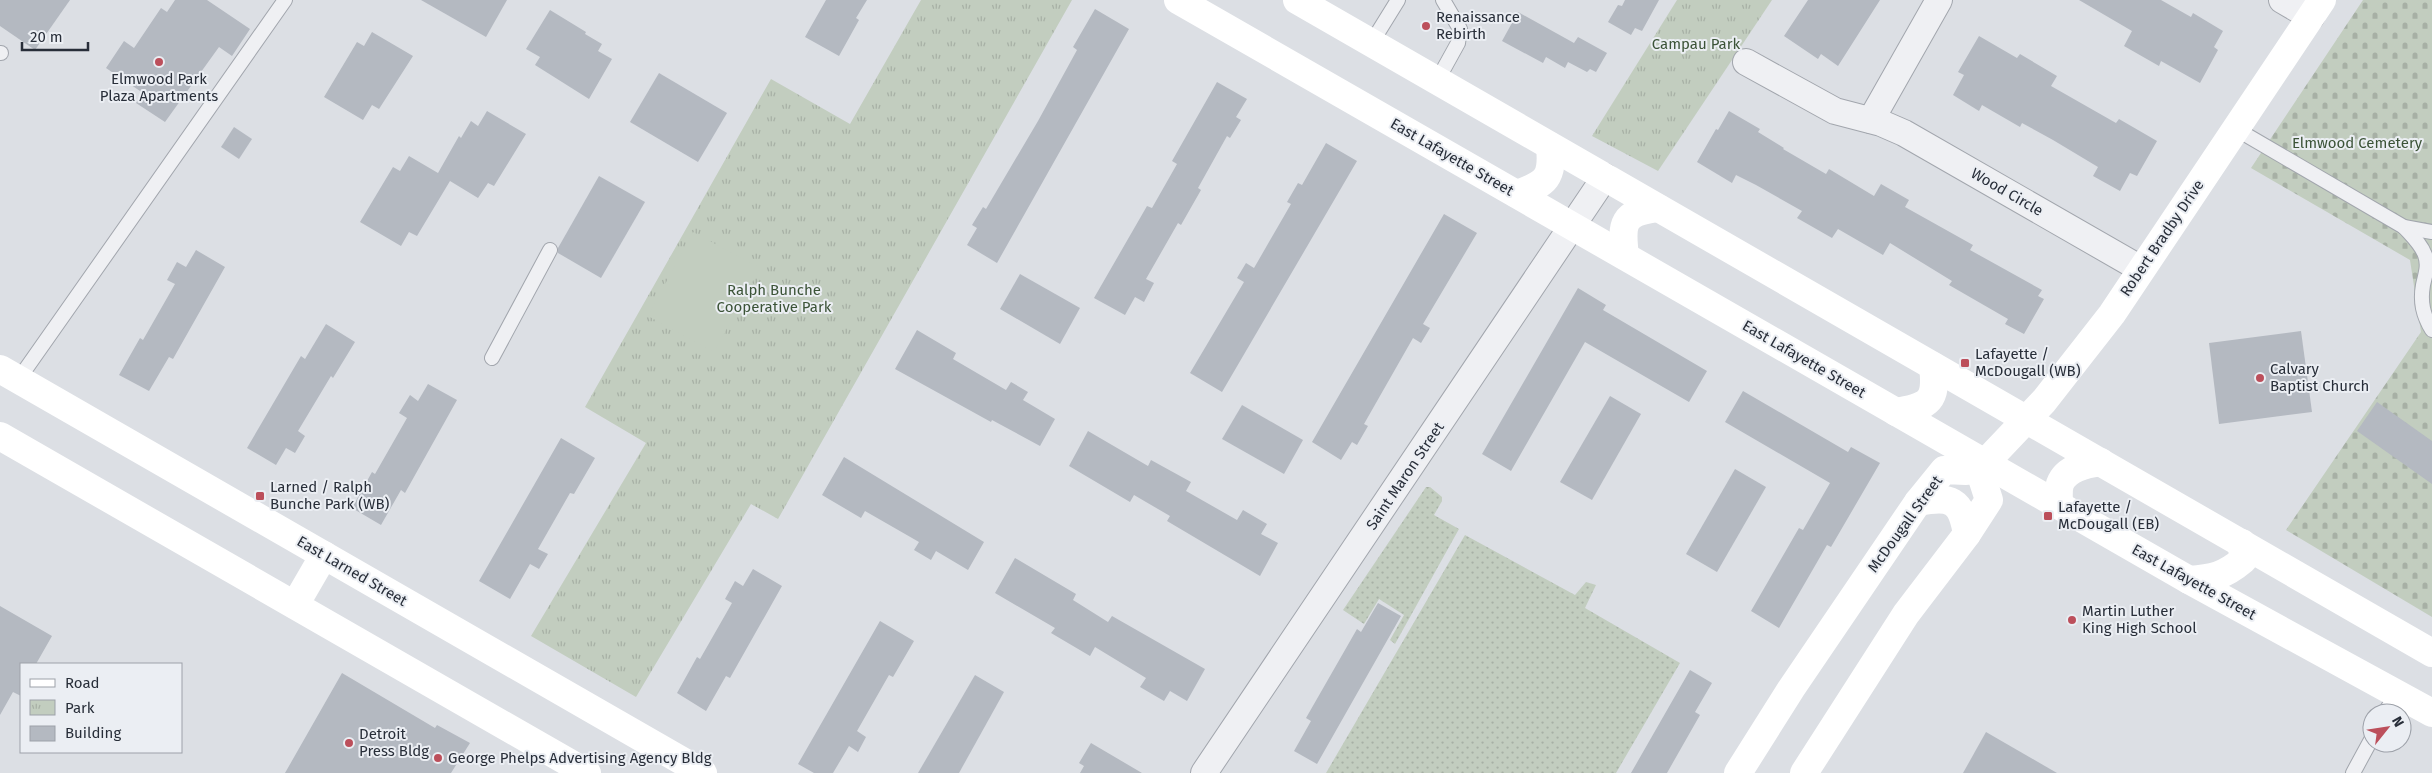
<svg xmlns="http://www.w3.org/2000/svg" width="2432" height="773" viewBox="0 0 2432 773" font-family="'Fira Sans',sans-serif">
  <defs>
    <pattern id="grass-dots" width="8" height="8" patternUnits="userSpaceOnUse" patternTransform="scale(1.25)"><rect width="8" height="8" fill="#c2cdbf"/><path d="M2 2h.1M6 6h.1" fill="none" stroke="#a7b0a5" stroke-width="1.8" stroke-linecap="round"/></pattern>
    <pattern id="cemetery-stones" width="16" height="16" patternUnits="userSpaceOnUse" patternTransform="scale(1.25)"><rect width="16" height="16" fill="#c2cdbf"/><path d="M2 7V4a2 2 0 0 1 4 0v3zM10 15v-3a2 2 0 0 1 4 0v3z" fill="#a7b0a5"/></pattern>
    <pattern id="park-tufts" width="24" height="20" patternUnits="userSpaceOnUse" patternTransform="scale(1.25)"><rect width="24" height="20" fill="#c2cdbf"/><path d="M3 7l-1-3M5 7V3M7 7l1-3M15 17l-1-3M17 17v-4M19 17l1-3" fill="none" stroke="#a7b0a5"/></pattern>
  </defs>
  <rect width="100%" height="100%" fill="#dcdfe4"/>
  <g fill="url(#grass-dots)">
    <polygon points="1426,487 1430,487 1442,497 1442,501 1434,515 1459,529 1395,644 1390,640 1404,615 1379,599 1364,624 1343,610"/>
    <polygon points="1465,535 1575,595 1586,582 1596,585 1585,608 1680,663 1616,773 1326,773"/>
  </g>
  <polygon fill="url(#cemetery-stones)" points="2363,0 2432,0 2432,617 2286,530 2421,332 2410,260 2251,168"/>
  <g fill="url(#park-tufts)">
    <polygon points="921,0 1072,0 778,519 751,504 636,697 531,636 646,443 585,407 771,79 850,124"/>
    <polygon points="1677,0 1772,0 1658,171 1592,136"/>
  </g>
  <polygon fill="#c2cdbf" points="693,232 760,268 714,352 648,316"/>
  <g fill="#b4b9c1">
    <polygon points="0,0 70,0 35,50 0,26"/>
    <polygon points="175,0 207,0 250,29 232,56 219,47 165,122 136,103 143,93 106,68 124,41 134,48 161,8 167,12"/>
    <polygon points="421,0 507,0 486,37"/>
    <polygon points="826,0 867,0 856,18 859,20 839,56 805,37"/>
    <polygon points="1625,0 1659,0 1642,31 1635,28 1631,35 1608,22 1618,5 1622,6"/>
    <polygon points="1808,0 1880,0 1838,66 1821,54 1818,59 1784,36"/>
    <polygon points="2079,0 2161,0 2191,17 2193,13 2223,31 2214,47 2218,50 2200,83 2161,61 2159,66 2124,46 2132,31"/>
    <polygon points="1095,9 1129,29 997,263 967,245 977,228 972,225 983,207 986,209 1038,121 1077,50 1073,47"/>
    <polygon points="550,10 586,32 585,34 602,44 598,51 612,59 589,99 535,65 540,57 526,49"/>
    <polygon points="1518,12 1574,43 1578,37 1607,53 1596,72 1590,69 1587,72 1568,62 1565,68 1546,57 1543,63 1502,41"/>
    <polygon points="372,32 413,56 379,109 372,105 363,120 324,97 357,42 364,46"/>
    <polygon points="1979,36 2017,58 2020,54 2057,76 2051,86 2116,123 2119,119 2157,141 2137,176 2130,173 2120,191 2093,176 2098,167 2053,140 2022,123 2020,127 1982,105 1979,111 1953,95 1964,75 1958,72"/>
    <polygon points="659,73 727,113 698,162 630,122"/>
    <polygon points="1217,82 1247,99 1236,117 1241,120 1230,138 1227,136 1198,188 1201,190 1181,225 1178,223 1146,279 1154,283 1144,302 1135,297 1125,315 1094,298 1147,206 1152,208 1177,164 1172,161"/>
    <polygon points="487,111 526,134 494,186 488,183 478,198 450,181 417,236 409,232 401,246 360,222 393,167 400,171 409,156 438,173 459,136 461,138 471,121 478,126"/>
    <polygon points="1729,111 1760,129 1758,132 1784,148 1783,149 1826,174 1829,169 1874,196 1881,184 1909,200 1905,207 1973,245 1970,250 2042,290 2038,296 2044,299 2024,334 2005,324 2008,319 1949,285 1952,281 1890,243 1883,255 1838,229 1832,238 1797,218 1802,211 1756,185 1736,175 1732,183 1697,162 1716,129 1718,130"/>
    <polygon points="234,127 252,139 239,159 221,147"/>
    <polygon points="1326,143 1357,161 1222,392 1190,373 1244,282 1237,278 1246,263 1254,268 1291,204 1287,202 1298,183 1302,185"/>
    <polygon points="599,176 645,202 601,278 558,253 558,248"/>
    <polygon points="1444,214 1477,233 1423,324 1430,328 1421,343 1413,338 1364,424 1368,426 1357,445 1352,442 1341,460 1312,442"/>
    <polygon points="196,250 225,267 173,359 169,357 149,391 119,375 140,338 143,340 175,284 167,280 177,262 186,267"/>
    <polygon points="1020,274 1080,308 1060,344 1000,309"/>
    <polygon points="1578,288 1606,305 1603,310 1707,371 1689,402 1585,342 1511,471 1482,454"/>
    <polygon points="326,324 355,342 333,378 331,376 298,431 305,436 295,453 286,448 276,465 247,448 301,356 305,359"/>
    <polygon points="917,330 956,353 953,359 1006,390 1011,382 1028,392 1023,400 1055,419 1040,446 992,420 991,422 895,369"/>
    <polygon points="2301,331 2312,412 2219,424 2209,343"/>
    <polygon points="428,384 457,400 405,493 401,490 381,525 352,508 372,472 375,474 407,418 399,413 410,395 418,401"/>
    <polygon points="1743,391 1848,452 1851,447 1880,463 1831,547 1827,545 1779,628 1751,611 1799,528 1803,530 1830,483 1725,422"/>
    <polygon points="1610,396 1641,414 1592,500 1560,482"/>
    <polygon points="2377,402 2432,441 2432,484 2357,431"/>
    <polygon points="1242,405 1303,440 1284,474 1222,439"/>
    <polygon points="1088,431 1148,466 1151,460 1191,482 1186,491 1237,520 1243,510 1267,524 1261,534 1278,543 1260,576 1167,521 1170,516 1134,495 1130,502 1069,466"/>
    <polygon points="561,438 595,458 574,494 570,493 538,549 548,554 539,569 530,564 510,599 479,581"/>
    <polygon points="844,457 984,542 968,570 936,551 931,560 914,550 919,542 865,511 861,518 822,495"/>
    <polygon points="1735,469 1766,487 1717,572 1686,554"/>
    <polygon points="1015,558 1076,594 1073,600 1108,622 1112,616 1205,669 1187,701 1170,691 1164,701 1140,687 1146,678 1095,647 1090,656 1051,633 1055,628 995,593"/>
    <polygon points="753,569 782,586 730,678 726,676 706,711 677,693 697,657 700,659 732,603 725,599 735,581 743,586"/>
    <polygon points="1378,603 1401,616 1317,764 1294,751 1311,721 1306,718 1357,629 1361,632"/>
    <polygon points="0,606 52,636 36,664 21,664 21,696 13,692 0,715"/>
    <polygon points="880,621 914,641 893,677 889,675 857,731 866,737 858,752 849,746 833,773 814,773 798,764"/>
    <polygon points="1690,670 1712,683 1695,712 1700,715 1667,773 1631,773"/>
    <polygon points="342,673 435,728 437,725 470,743 451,773 285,773"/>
    <polygon points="975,675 1004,692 959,773 918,773"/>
    <polygon points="1986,732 2057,773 1963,773"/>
    <polygon points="1091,743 1142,773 1080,773 1084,766 1079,763"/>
  </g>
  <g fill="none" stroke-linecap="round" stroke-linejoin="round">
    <defs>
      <g id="lane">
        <polyline points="1372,42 1398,0"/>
        <polyline points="0,53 1,53"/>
        <polyline points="1437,81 1458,43 1460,29 1443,0"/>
        <polyline points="2236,129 2404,227 2432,232"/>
        <path d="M2404,227c8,9 17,17 21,28 4,11 0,20 -2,30 -3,17 0,30 9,45"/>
        <polyline points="492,358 550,250"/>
        <polyline points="18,380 285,0"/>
        <polyline points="2385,713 2396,693"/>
        <polyline points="2353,773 2372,738"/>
      </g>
      <g id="street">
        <polyline points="2282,0 2311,17"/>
        <polyline points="1746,62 1835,111 1881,123 1904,133 2141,269"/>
        <polyline points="1871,120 1939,0"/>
        <polyline points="1204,773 1605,177"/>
      </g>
    </defs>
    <use href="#lane" stroke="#a2a6ad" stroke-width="16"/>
    <use href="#street" stroke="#a2a6ad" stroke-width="28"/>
    <use href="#lane" stroke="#eff0f3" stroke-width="14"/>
    <use href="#street" stroke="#eff0f3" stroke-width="26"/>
    <g stroke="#fff" stroke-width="28">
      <polyline points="1178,0 2189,580 2432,713"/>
      <polyline points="1297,0 2432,653"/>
      <path d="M1517,194c30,-11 36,-16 33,-48"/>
      <path d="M1625,256c-4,-33 -3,-43 33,-48"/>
      <polyline points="0,369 703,773"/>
      <path d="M1896,412c34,-6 41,-11 37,-46"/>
      <polyline points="0,436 587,773"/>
      <polyline points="1985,463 2044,401 2112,314 2322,0"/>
      <path d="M1918,502c33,-6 43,-3 49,32"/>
      <path d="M2059,505c0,-6 -1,-15 1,-21 6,-16 26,-20 41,-22"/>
      <path d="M2189,580c24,-2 35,-4 54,-20l-1,-17"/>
      <polyline points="295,605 324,555"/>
      <polyline points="1738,773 1791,689 1918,502 1944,470 1966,471 1985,463 1981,475 1989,500 1967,534 1906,614 1804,773"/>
    </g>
  </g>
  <g fill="#bc4f5b" stroke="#ebeef3" stroke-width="2">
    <circle cx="1426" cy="26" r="5"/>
    <circle cx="159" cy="62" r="5"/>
    <rect x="1960" y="358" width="10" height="10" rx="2.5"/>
    <circle cx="2260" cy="378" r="5"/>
    <rect x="255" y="491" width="10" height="10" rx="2.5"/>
    <rect x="2043" y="511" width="10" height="10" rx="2.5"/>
    <circle cx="2072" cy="620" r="5"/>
    <circle cx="349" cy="743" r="5"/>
    <circle cx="438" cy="758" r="5"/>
  </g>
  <g text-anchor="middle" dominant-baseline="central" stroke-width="4" stroke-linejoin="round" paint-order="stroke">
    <g font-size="15" fill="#282e39" stroke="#ebeef3" text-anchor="start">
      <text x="1436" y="17">Renaissance<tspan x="1436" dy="17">Rebirth</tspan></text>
      <text x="159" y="79" text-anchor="middle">Elmwood Park<tspan x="159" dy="17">Plaza Apartments</tspan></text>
      <text x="1975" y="354">Lafayette /<tspan x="1975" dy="17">McDougall (WB)</tspan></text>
      <text x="2270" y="369">Calvary<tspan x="2270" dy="17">Baptist Church</tspan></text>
      <text x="270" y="487">Larned / Ralph<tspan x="270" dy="17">Bunche Park (WB)</tspan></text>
      <text x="2058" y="507">Lafayette /<tspan x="2058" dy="17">McDougall (EB)</tspan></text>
      <text x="2082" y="611">Martin Luther<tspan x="2082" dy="17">King High School</tspan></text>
      <text x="359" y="734">Detroit<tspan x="359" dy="17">Press Bldg</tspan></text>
      <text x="448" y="758">George Phelps Advertising Agency Bldg</text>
    </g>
    <g font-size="15" fill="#3b5337" stroke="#ebeef3">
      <text x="1696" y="44">Campau Park</text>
      <text x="2357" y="143">Elmwood Cemetery</text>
      <text x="774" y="290">Ralph Bunche<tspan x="774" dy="17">Cooperative Park</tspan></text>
    </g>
    <g font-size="15" fill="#282e39" stroke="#ebeef3">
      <text transform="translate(1452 157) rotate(30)">East Lafayette Street</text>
      <text transform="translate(2007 192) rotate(30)">Wood Circle</text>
      <text transform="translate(2162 238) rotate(-56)">Robert Bradby Drive</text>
      <text transform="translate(1804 359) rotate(30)">East Lafayette Street</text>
      <text transform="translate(1405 476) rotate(-56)">Saint Maron Street</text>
      <text transform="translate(1905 524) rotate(-54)">McDougall Street</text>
      <text transform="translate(352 571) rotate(30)">East Larned Street</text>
      <text transform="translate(2194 582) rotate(29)">East Lafayette Street</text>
    </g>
  </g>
  <rect x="20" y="663" width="162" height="90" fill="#ebeef3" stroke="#9da1a9"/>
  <rect x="30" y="679" width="25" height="8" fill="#ffffff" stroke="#9da1a9"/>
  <text x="65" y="688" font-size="15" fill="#282e39">Road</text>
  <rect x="30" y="700" width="25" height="15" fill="url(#park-tufts)" stroke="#9da1a9"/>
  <text x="65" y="713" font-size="15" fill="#282e39">Park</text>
  <rect x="30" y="726" width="25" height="15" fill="#b4b9c1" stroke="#9da1a9"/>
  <text x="65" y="738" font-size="15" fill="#282e39">Building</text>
  <g transform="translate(2387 728) rotate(60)"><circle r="24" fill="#ebeef3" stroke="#9da1a9"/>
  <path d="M0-4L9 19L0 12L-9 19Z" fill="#bc4f5b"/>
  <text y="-8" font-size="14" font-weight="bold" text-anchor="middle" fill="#282e39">N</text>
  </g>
  <path d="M22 42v8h66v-8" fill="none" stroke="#282e39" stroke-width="2.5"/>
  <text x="30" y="42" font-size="15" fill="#282e39" stroke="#ebeef3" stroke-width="4" paint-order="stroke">20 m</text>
</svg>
